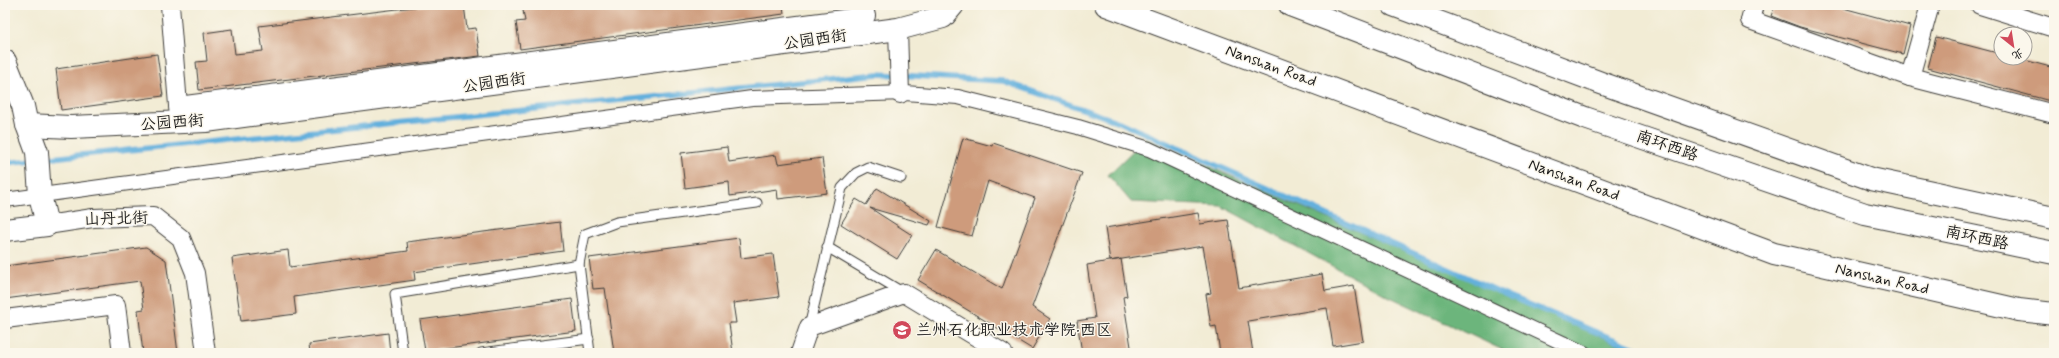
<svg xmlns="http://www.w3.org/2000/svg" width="2059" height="358" viewBox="0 0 2059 358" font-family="Mynerve,'LXGW WenKai TC',sans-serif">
  <rect width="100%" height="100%" fill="#fbf7ec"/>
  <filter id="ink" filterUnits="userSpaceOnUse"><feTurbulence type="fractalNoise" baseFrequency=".025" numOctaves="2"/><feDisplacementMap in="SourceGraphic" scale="8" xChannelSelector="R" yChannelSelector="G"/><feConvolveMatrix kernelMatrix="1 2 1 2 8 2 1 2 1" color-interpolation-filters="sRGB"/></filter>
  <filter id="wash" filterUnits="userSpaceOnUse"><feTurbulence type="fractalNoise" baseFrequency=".012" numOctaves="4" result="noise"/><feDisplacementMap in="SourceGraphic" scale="16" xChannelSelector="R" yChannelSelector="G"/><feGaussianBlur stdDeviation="0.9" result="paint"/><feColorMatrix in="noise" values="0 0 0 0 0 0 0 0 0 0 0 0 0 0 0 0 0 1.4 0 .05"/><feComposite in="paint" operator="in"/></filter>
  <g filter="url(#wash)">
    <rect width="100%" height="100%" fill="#f2ecd5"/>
    <polygon fill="#6cb57c" stroke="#44684c" points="1145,139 1639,353 1509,353 1386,295 1221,206 1131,202 1108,175"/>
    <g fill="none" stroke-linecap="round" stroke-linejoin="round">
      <g stroke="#64b0dd" stroke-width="5.5">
        <polyline points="41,159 878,74 1003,81 1122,123 1509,296 1647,353"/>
        <polyline points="5,163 33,160"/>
      </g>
    </g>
    <g id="blocks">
      <g fill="#ce9b7b">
        <polygon points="430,5 464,5 467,29 476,28 480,56 199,90 196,62 207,61 204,33 232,29 235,54 263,51 259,26"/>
        <polygon points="522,5 783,5 784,14 520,49 516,22 525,21"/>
        <polygon points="1775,5 1832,5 1910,26 1903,54 1800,27 1771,16"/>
        <polygon points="1936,37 2001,54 2001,58 2017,58 2054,68 2054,102 1928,68"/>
        <polygon points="157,54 163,96 61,110 56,69"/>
        <polygon points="963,138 992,146 993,143 1082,173 1032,307 1050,319 1032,349 918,280 936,250 1002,289 1035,198 988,181 972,236 938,227"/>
        <polygon points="727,147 729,162 776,155 778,164 822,158 827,193 778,199 777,189 730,196 729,182 685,188 681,153"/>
        <polygon points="877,188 931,221 929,225 870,208 912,235 897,259 841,224 856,199 866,205"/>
        <polygon points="1198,213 1200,224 1228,220 1239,288 1322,274 1325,291 1354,286 1363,341 1333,346 1327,308 1248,321 1253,353 1220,353 1216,326 1211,327 1206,294 1211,293 1203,246 1110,261 1105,228"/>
        <polygon points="560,222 563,251 414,272 415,280 294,297 296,314 241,321 232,258 288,250 290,267 408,251 407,242"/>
        <polygon points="739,238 741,258 773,254 779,297 733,303 736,323 729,323 733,353 614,353 605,288 593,289 589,258"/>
        <polygon points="146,247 166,260 178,353 143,353 138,310 144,309 140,281 5,299 5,266"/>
        <polygon points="1121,259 1127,296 1123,297 1132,353 1117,353 1117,349 1082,353 1077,321 1095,318 1087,265"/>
        <polygon points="572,299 576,331 425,351 420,320"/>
        <polygon points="388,333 390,353 310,353 309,344"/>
      </g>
    </g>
  </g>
  <g filter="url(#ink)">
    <use href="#blocks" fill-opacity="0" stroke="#3c3b38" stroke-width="1"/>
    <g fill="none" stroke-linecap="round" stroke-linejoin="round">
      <defs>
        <g id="service">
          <polyline points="827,247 904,293"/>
          <polyline points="809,327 842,188 856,173 868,167 901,178"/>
          <polyline points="403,353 395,294 579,264"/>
          <polyline points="481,353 589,339"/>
          <polyline points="590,353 579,264 585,234 617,222 757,203"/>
        </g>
        <polyline id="pedestrian" points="5,200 752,98 905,93 958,97 1078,127 1149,149 1584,353"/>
        <g id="minor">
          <polyline points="170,5 179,118"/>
          <polyline points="1754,5 1750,20 1910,77 2054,114"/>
          <polyline points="1980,5 2054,28"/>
          <polyline points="898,29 900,94"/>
          <polyline points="1910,77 1930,5"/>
          <polyline points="178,106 866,16 863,5"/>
          <polyline points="47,225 93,218 153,216 181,238 195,273 206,353"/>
          <polyline points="5,319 116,305 122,353"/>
          <polyline points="800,353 809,327 904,293 1003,353"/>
        </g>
        <g id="tertiary">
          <polyline points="1106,5 1774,254 2019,310 2054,314"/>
          <polyline points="5,61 23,106 27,125 37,152 40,195 47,225 5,230"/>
          <polyline points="27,125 71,127 206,121 898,29 943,17 953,5"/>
        </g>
        <g id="trunk">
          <polyline points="1290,5 1585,118 1865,214 2054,253"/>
          <polyline points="1393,5 1601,83 1871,179 2054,218"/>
        </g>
      </defs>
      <use href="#service" stroke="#3c3b38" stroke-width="11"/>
      <use href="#pedestrian" stroke="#3c3b38" stroke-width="16"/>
      <use href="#minor" stroke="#3c3b38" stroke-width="20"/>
      <use href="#tertiary" stroke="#3c3b38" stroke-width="24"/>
      <use href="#trunk" stroke="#3c3b38" stroke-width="24"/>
      <use href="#service" stroke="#fff" stroke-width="9"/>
      <use href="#pedestrian" stroke="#fff" stroke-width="14"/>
      <use href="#minor" stroke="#fff" stroke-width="18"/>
      <use href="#tertiary" stroke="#fff" stroke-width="22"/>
      <use href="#trunk" stroke="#fff" stroke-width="22"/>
    </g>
  </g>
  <defs>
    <symbol id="university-disc" viewBox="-11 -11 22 22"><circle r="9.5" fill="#d1495b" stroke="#fbf7ec"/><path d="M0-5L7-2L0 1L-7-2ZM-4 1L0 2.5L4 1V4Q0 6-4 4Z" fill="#fff"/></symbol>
  </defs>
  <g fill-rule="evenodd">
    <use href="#university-disc" x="891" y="319" width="22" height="22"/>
  </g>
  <g text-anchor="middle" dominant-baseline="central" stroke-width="3" stroke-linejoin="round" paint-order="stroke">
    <g font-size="16" fill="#1c1c1c" stroke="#fbf7ec">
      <text transform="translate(815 40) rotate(-8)">公园西街</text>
      <text transform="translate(1271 66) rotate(20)">Nanshan Road</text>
      <text transform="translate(494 83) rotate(-8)">公园西街</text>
      <text transform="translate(172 123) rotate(-4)">公园西街</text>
      <text transform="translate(1667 146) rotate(19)">南环西路</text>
      <text transform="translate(1574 180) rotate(20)">Nanshan Road</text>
      <text transform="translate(116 219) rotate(-2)">山丹北街</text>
      <text transform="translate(1977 238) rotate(12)">南环西路</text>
      <text transform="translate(1882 279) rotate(13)">Nanshan Road</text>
    </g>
    <g font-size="16" fill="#1c1c1c" stroke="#fbf7ec" text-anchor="start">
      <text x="916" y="330">兰州石化职业技术学院·西区</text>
    </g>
  </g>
  <rect width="2059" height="358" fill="none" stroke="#fbf7ec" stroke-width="20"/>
  <g transform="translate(2013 46) rotate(150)"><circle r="19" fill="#fbf7ec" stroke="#a29f99"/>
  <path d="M0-3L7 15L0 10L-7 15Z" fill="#d1495b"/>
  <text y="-6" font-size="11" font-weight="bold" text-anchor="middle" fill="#1c1c1c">北</text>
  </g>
</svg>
